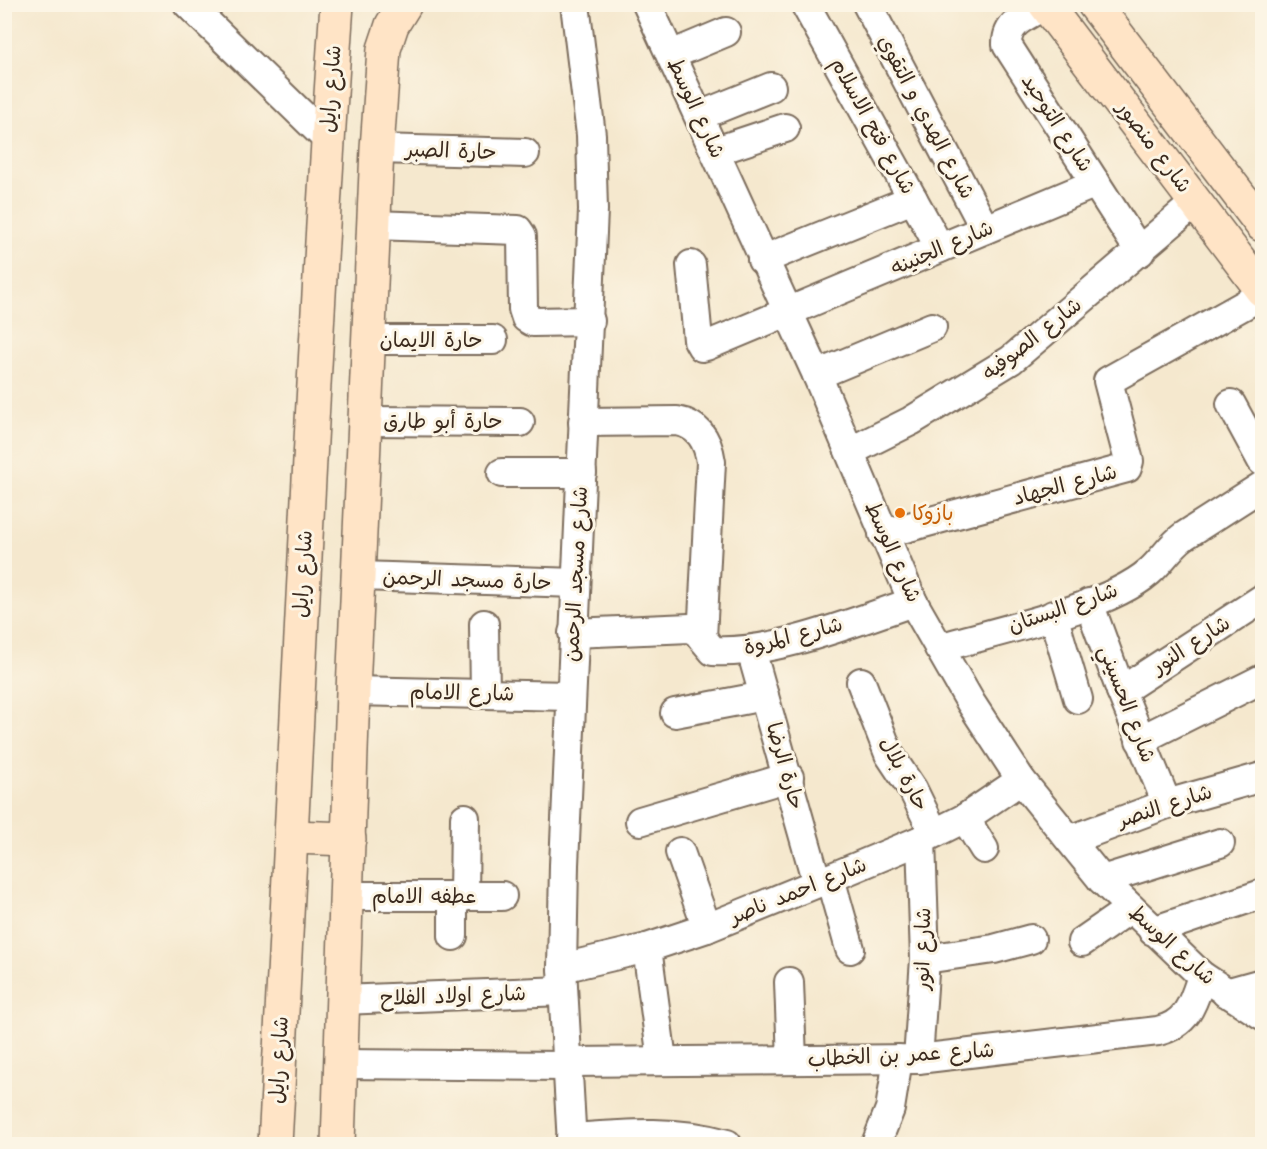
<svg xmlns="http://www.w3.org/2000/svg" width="1267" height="1149" viewBox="0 0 1267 1149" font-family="'Architects Daughter','Playpen Sans Arabic',sans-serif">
  <rect width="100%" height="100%" fill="#fcf5e5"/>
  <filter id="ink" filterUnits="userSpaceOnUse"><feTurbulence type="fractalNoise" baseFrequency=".0167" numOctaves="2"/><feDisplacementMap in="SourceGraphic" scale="12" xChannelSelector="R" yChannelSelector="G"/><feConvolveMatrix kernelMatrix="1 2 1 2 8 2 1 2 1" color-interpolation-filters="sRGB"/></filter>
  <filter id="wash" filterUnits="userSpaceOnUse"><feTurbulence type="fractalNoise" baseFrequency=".008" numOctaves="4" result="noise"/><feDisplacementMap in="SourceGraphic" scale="24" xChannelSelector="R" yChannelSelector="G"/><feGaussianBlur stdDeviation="1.35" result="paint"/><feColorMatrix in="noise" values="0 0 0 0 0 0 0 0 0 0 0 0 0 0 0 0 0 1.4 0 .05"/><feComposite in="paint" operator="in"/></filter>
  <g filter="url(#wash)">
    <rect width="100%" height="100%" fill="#f5e8ce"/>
  </g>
  <g filter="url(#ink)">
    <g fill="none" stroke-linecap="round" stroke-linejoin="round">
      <defs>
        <g id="street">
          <polyline points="188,4 327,139"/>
          <polyline points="647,4 817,375 913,602 971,703 1021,780 1102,880 1202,976 1262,1015"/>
          <polyline points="805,4 940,248"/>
          <polyline points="867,4 985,229"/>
          <path d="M1046,5c-18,10 -40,17 -39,40l133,207"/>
          <polyline points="671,55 726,32"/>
          <polyline points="699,116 771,87"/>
          <polyline points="377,149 525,153"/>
          <polyline points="716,151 785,128"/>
          <polyline points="373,225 518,230 522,236 523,309 526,318 533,322 590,321"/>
          <polyline points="762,260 913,199"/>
          <polyline points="691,265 698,340 702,347 706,346 1096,183"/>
          <polyline points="368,340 493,340"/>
          <polyline points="817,375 932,327"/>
          <polyline points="1231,404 1262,461"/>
          <polyline points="365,421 520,422"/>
          <path d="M583,422l94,-1c22,4 31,20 34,41l-9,176"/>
          <polyline points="851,451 911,421 1011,360 1196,202"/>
          <polyline points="502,473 582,473"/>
          <polyline points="883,534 1127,468 1129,461 1108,381 1262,295"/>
          <polyline points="359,576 576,583"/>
          <polyline points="1089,603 1121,691 1167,804"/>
          <polyline points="1053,615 1078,699"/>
          <polyline points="484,624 485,694"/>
          <path d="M573,633l117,-5 8,5 15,18c60,4 143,-30 200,-49"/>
          <path d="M939,648c57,-17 167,-39 210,-76 13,-11 21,-26 35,-36l78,-50"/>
          <polyline points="751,650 817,883"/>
          <polyline points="861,682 889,754 913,790 934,833"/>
          <polyline points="353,691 570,696"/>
          <polyline points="1121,691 1262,599"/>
          <polyline points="675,713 764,696"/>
          <polyline points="1140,740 1262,679"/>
          <polyline points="965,818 984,849"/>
          <polyline points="640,821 789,777"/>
          <polyline points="1070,840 1167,804 1262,777"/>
          <polyline points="680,852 707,928"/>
          <polyline points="830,878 850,949"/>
          <polyline points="1102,880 1220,843"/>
          <polyline points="347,896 502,896"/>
          <polyline points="453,897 453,936"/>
          <polyline points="464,897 465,818"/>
          <polyline points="1153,931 1262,894"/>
          <polyline points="1082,942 1131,908"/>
          <polyline points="647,948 662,1060"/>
          <polyline points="925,959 994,949 1031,939"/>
          <polyline points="562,968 647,948 707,928 830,878 921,840 965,818 1021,780"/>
          <polyline points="789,982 792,1060"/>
          <polyline points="1226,993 1262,983"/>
          <polyline points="342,1000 563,991"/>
          <polyline points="918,1059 925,959 921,840"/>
          <path d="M568,1062l350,-3 240,-28c30,-7 35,-28 44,-55"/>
          <polyline points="341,1064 568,1066"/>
          <path d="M571,1138c53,-4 105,-9 156,6"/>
          <polyline points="572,1144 562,968 564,865 593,210 591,135 575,4"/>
          <polyline points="876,1144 890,1109 898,1059"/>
        </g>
        <g id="secondary">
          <polyline points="1045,4 1262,290"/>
          <polyline points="1094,4 1262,225"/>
          <polyline points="292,837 349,839"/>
          <path d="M275,1144c21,-380 36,-760 62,-1140"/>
          <polyline points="338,1144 353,691 377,149 384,49 392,25 405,4"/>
        </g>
      </defs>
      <use href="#street" stroke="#7c6c5c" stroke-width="32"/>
      <use href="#secondary" stroke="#7c6c5c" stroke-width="36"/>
      <use href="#street" stroke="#fff" stroke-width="28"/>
      <use href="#secondary" stroke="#ffe4c6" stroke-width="33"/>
    </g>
  </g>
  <circle fill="#e8710a" stroke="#fcf5e5" stroke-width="2" cx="900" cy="513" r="6"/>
  <g text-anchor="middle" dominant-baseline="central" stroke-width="6" stroke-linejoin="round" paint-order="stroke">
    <g font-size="21" fill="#3b2a1e" stroke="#fcf5e5">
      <text transform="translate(331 89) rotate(-86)">شارع رايل</text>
      <text transform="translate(696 108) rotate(65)">شارع الوسط</text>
      <text transform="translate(926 117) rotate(62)">شارع الهدي و التقوي</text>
      <text transform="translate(1057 123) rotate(57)">شارع التوحيد</text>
      <text transform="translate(873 126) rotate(61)">شارع فتح الاسلام</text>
      <text transform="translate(1154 147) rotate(53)">شارع منصور</text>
      <text transform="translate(451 151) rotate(2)">حارة الصبر</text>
      <text transform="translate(942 248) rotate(-23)">شارع الجنينه</text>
      <text transform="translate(1032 339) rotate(-38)">شارع الصوفيه</text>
      <text x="431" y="340">حارة الايمان</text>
      <text x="443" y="421">حارة أبو طارق</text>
      <text transform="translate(1065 485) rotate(-15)">شارع الجهاد</text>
      <text transform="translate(893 552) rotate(66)">شارع الوسط</text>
      <text transform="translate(303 574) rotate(-87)">شارع رايل</text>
      <text transform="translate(576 574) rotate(-87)">شارع مسجد الرحمن</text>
      <text transform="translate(467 580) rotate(2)">حارة مسجد الرحمن</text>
      <text transform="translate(1063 608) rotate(-19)">شارع البستان</text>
      <text transform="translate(793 636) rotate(-14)">شارع المروة</text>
      <text transform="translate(1191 645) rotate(-33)">شارع النور</text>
      <text transform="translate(462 693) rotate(1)">شارع الامام</text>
      <text transform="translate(1127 704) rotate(69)">شارع الحسيني</text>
      <text transform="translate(785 766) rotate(74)">حارة الرضا</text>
      <text transform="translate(904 774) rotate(62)">حارة بلال</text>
      <text transform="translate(1165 806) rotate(-18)">شارع النصر</text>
      <text transform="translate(798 891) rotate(-22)">شارع احمد ناصر</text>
      <text x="424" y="896">عطفه الامام</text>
      <text transform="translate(1172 945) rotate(42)">شارع الوسط</text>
      <text transform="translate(923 949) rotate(-89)">شارع انور</text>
      <text transform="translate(453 996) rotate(-2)">شارع اولاد الفلاح</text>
      <text transform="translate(901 1055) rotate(-3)">شارع عمر بن الخطاب</text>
      <text transform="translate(279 1060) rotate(-87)">شارع رايل</text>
    </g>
    <g font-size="21" fill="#c56008" stroke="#fcf5e5" text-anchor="start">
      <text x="912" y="513">بازوكا</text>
    </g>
  </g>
  <rect width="1267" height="1149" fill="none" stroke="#fcf5e5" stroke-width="24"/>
</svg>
